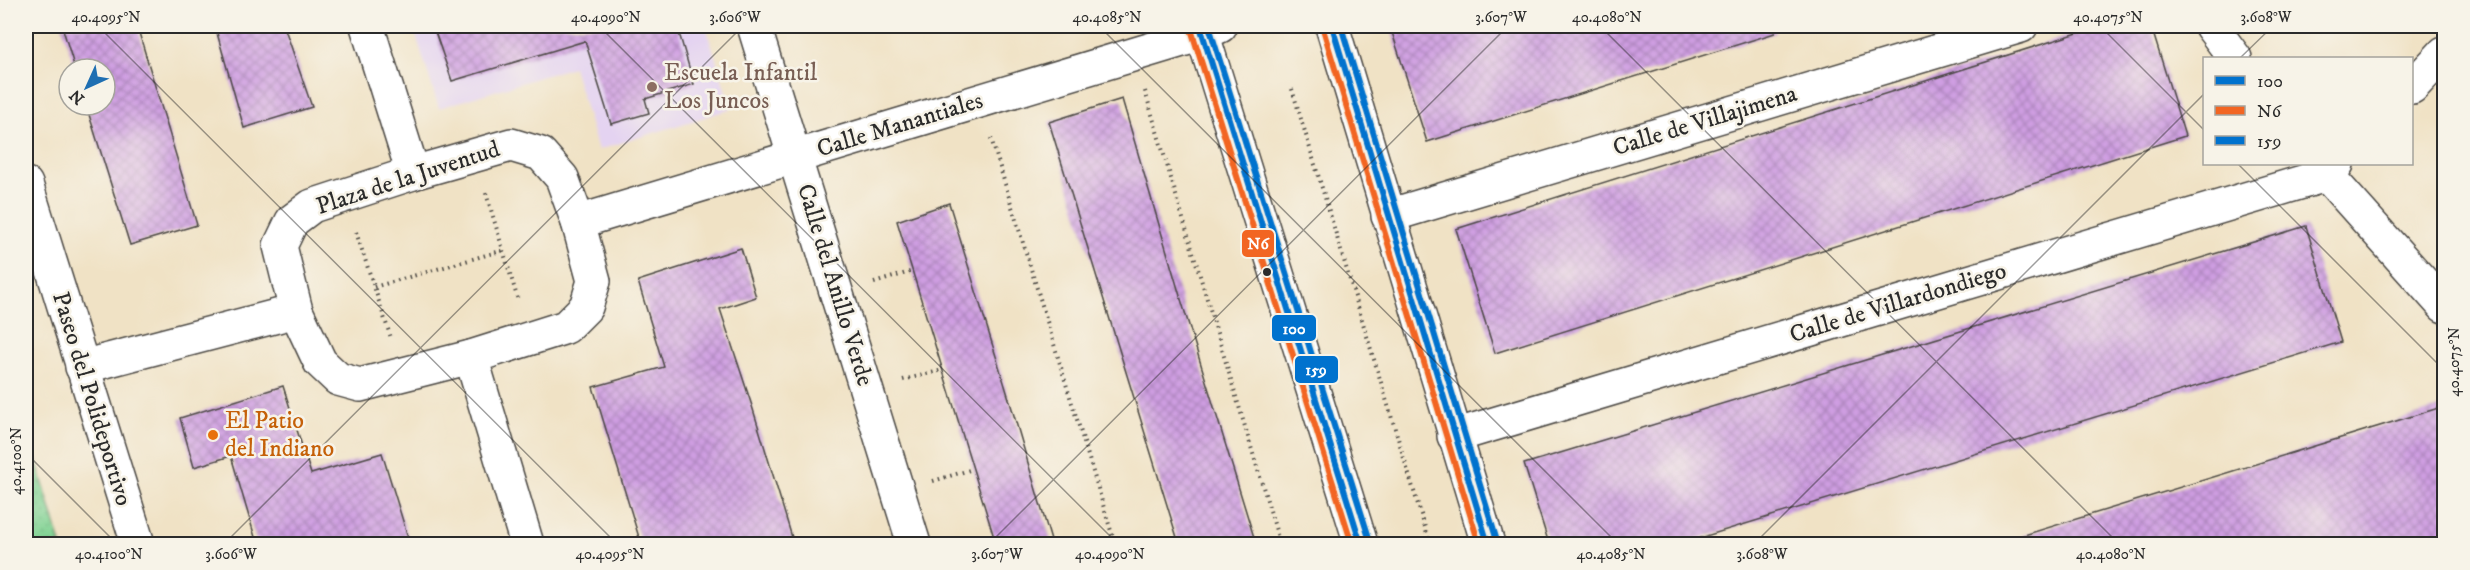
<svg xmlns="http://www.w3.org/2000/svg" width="2470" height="570" viewBox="0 0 2470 570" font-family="'IM FELL DW Pica',serif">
  <defs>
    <pattern id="park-dots" width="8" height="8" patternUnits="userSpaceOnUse" patternTransform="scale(1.5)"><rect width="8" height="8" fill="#82d394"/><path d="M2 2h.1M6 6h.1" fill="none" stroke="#70b580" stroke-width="1.8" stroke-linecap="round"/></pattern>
    <pattern id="building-cross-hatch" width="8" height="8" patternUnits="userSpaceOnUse" patternTransform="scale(1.5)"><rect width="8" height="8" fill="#cf9ee2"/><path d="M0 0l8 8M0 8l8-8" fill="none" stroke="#a881b7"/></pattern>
  </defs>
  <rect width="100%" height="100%" fill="#f7f3e8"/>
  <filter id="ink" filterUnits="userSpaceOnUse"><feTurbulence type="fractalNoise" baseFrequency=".0167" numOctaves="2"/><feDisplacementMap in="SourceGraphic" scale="12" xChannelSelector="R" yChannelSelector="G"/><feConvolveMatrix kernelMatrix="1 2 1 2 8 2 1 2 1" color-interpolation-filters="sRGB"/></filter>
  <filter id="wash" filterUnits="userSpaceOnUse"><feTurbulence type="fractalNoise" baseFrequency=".008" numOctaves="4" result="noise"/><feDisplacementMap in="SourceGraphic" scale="24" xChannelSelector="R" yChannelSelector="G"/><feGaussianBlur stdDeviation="1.35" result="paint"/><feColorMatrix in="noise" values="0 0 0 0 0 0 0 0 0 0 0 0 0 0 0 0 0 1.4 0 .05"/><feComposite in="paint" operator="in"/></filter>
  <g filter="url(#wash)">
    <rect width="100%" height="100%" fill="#f0e2c5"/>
    <polygon fill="#e4d3f1" points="413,26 706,26 731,109 598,150 573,67 439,108"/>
    <polygon fill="url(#park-dots)" stroke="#567f60" stroke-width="1.5" points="26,427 61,544 26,544"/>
    <g id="blocks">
      <g fill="url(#building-cross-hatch)">
        <polygon points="62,26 137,26 197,225 130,245 86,105 105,105 105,69 75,69"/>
        <polygon points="215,26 284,26 312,107 244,128"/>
        <polygon points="433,26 677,26 694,84 645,99 649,113 611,124 585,41 452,81"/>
        <polygon points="1390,26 1774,26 1775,33 1427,142"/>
        <polygon points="2100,26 2151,26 2185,136 1495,353 1456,229"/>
        <polygon points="1122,99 1180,296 1256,544 1179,544 1049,122"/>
        <polygon points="949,203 1010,402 1052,544 996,544 897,221"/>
        <polygon points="2306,226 2341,342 1680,544 1549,544 1524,464"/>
        <polygon points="741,248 756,297 720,309 752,406 794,544 641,544 593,387 664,367 638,281"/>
        <polygon points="283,386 311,474 382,453 410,544 257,544 231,456 194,467 180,418"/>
        <polygon points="2445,406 2445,544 2023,544 2021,536"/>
      </g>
    </g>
  </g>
  <g filter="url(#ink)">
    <use href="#blocks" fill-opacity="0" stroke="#494642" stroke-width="1.5"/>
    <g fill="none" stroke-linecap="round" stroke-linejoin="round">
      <defs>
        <g id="minor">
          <polyline points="367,26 413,173"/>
          <polyline points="754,26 914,544"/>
          <polyline points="2211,26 2235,58"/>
          <polyline points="2412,87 2444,53"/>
          <polygon points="511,145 541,154 562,178 578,222 594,281 586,307 566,327 471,357 360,385 338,379 320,362 296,311 280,246 292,221 312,206 413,173"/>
          <polyline points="2317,164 2444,306"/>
          <polyline points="26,184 138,544"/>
          <polyline points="1388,216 2021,26"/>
          <polyline points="578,222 1202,34 1220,26"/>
          <polyline points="471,357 527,544"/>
          <polyline points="82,367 296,311"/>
          <polyline points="1454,436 2326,175 2337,164"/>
        </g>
        <g id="secondary">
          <polyline points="1200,26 1361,544"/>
          <polyline points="1332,26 1488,544"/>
        </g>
      </defs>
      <use href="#minor" stroke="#494642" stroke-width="36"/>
      <use href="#secondary" stroke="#494642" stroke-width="36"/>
      <g stroke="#494642" stroke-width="4" stroke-dasharray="1.5 4.5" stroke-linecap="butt">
        <polyline points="1292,89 1430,544"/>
        <polyline points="1145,91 1280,544"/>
        <polyline points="991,138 1115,544"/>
        <polyline points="486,193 518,300"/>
        <polyline points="356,232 391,338"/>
        <polyline points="874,283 913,271"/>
        <polyline points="374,287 504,250"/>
        <polyline points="26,346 36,350"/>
        <polyline points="26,365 31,348"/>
        <polyline points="903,380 943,370"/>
        <polyline points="933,481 973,469"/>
      </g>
      <use href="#minor" stroke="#fff" stroke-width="33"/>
      <use href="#secondary" stroke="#fff" stroke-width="33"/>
      <defs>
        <g id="bus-1">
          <polyline points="1200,26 1361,544"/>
          <polyline points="1332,26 1488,544"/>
        </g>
        <g id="bus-2">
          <polyline points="1191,29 1352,544"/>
          <polyline points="1323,29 1479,544"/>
        </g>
        <g id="bus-3">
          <polyline points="1209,26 1370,541"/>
          <polyline points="1341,26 1497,541"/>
        </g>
      </defs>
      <use href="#bus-1" stroke="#f7f3e8" stroke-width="10"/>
      <use href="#bus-2" stroke="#f7f3e8" stroke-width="10"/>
      <use href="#bus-3" stroke="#f7f3e8" stroke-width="10"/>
      <use href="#bus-1" stroke="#0072ce" stroke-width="6"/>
      <use href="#bus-2" stroke="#f26522" stroke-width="6"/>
      <use href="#bus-3" stroke="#0072ce" stroke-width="6"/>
    </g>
  </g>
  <path fill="none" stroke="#2b2b2b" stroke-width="1.5" stroke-opacity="0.45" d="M98,26l519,518M599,26l519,518M1099,26l519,518M1600,26l519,518M2100,26l104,104M2240,58l33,-32M2238,164l206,206M26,453l91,91M224,544l519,-518M989,544l519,-518M1754,544l450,-450"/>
  <circle fill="#8d6e63" stroke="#f7f3e8" stroke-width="2" cx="652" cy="87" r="6"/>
  <circle fill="#2b2b2b" stroke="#f7f3e8" stroke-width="2" cx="1267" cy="272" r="5"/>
  <circle fill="#e8710a" stroke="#f7f3e8" stroke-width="2" cx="213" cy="435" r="6"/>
  <g text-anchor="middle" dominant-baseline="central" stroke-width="5" stroke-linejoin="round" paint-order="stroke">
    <g font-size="24" fill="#785e54" stroke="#f7f3e8" text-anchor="start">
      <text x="664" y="73">Escuela Infantil<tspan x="664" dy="28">Los Juncos</tspan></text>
    </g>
    <g font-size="24" fill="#2b2b2b" stroke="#f7f3e8">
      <text transform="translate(1705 121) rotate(-17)">Calle de Villajimena</text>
      <text transform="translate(900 125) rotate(-17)">Calle Manantiales</text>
      <text transform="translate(408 178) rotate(-18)">Plaza de la Juventud</text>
      <text transform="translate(835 285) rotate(73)">Calle del Anillo Verde</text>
      <text transform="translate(1898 303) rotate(-17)">Calle de Villardondiego</text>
      <text transform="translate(92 399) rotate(73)">Paseo del Polideportivo</text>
    </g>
    <g font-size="24" fill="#c56008" stroke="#f7f3e8" text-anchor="start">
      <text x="225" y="421">El Patio<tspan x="225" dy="28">del Indiano</tspan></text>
    </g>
  </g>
  <g stroke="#f7f3e8" stroke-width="2">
    <rect x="1241" y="229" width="34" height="29" rx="6" fill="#f26522"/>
    <rect x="1271" y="314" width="46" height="28" rx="6" fill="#0072ce"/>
    <rect x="1294" y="355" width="45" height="29" rx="6" fill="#0072ce"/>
  </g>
  <g font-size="16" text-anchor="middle" font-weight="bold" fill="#fff">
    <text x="1258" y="249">N6</text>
    <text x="1294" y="334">100</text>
    <text x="1316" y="375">159</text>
  </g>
  <rect width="2470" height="570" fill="none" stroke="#f7f3e8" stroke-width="66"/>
  <rect x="2203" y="57" width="210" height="108" fill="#f7f3e8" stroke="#a5a39c" stroke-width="1.5"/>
  <rect x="2215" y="76" width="30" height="9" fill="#0072ce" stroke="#a5a39c" stroke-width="1.5"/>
  <text x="2257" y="87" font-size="18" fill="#2b2b2b">100</text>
  <rect x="2215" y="106" width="30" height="9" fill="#f26522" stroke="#a5a39c" stroke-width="1.5"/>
  <text x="2257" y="117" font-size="18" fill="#2b2b2b">N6</text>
  <rect x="2215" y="136" width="30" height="9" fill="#0072ce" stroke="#a5a39c" stroke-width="1.5"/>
  <text x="2257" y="147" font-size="18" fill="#2b2b2b">159</text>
  <g transform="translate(87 87) rotate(225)"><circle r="28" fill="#f7f3e8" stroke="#a5a39c" stroke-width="1.5"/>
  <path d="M0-4.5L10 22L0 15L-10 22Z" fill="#1f6fb2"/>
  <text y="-9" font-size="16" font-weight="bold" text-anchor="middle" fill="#2b2b2b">N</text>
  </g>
  <rect x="33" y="33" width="2404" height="504" fill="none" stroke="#2b2b2b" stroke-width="2"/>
  <g font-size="15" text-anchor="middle" fill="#2b2b2b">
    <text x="106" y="22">40.4095°N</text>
    <text x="606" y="22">40.4090°N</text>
    <text x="735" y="22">3.606°W</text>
    <text x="1107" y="22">40.4085°N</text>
    <text x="1501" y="22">3.607°W</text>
    <text x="1607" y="22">40.4080°N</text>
    <text x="2108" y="22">40.4075°N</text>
    <text x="2266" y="22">3.608°W</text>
    <text transform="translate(2454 362) rotate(-90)" y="5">40.4075°N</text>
    <text transform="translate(16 461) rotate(-90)" y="5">40.4100°N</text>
    <text x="109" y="559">40.4100°N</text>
    <text x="231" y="559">3.606°W</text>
    <text x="610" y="559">40.4095°N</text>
    <text x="997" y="559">3.607°W</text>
    <text x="1110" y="559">40.4090°N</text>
    <text x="1611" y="559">40.4085°N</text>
    <text x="1762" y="559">3.608°W</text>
    <text x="2111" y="559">40.4080°N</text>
  </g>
</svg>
